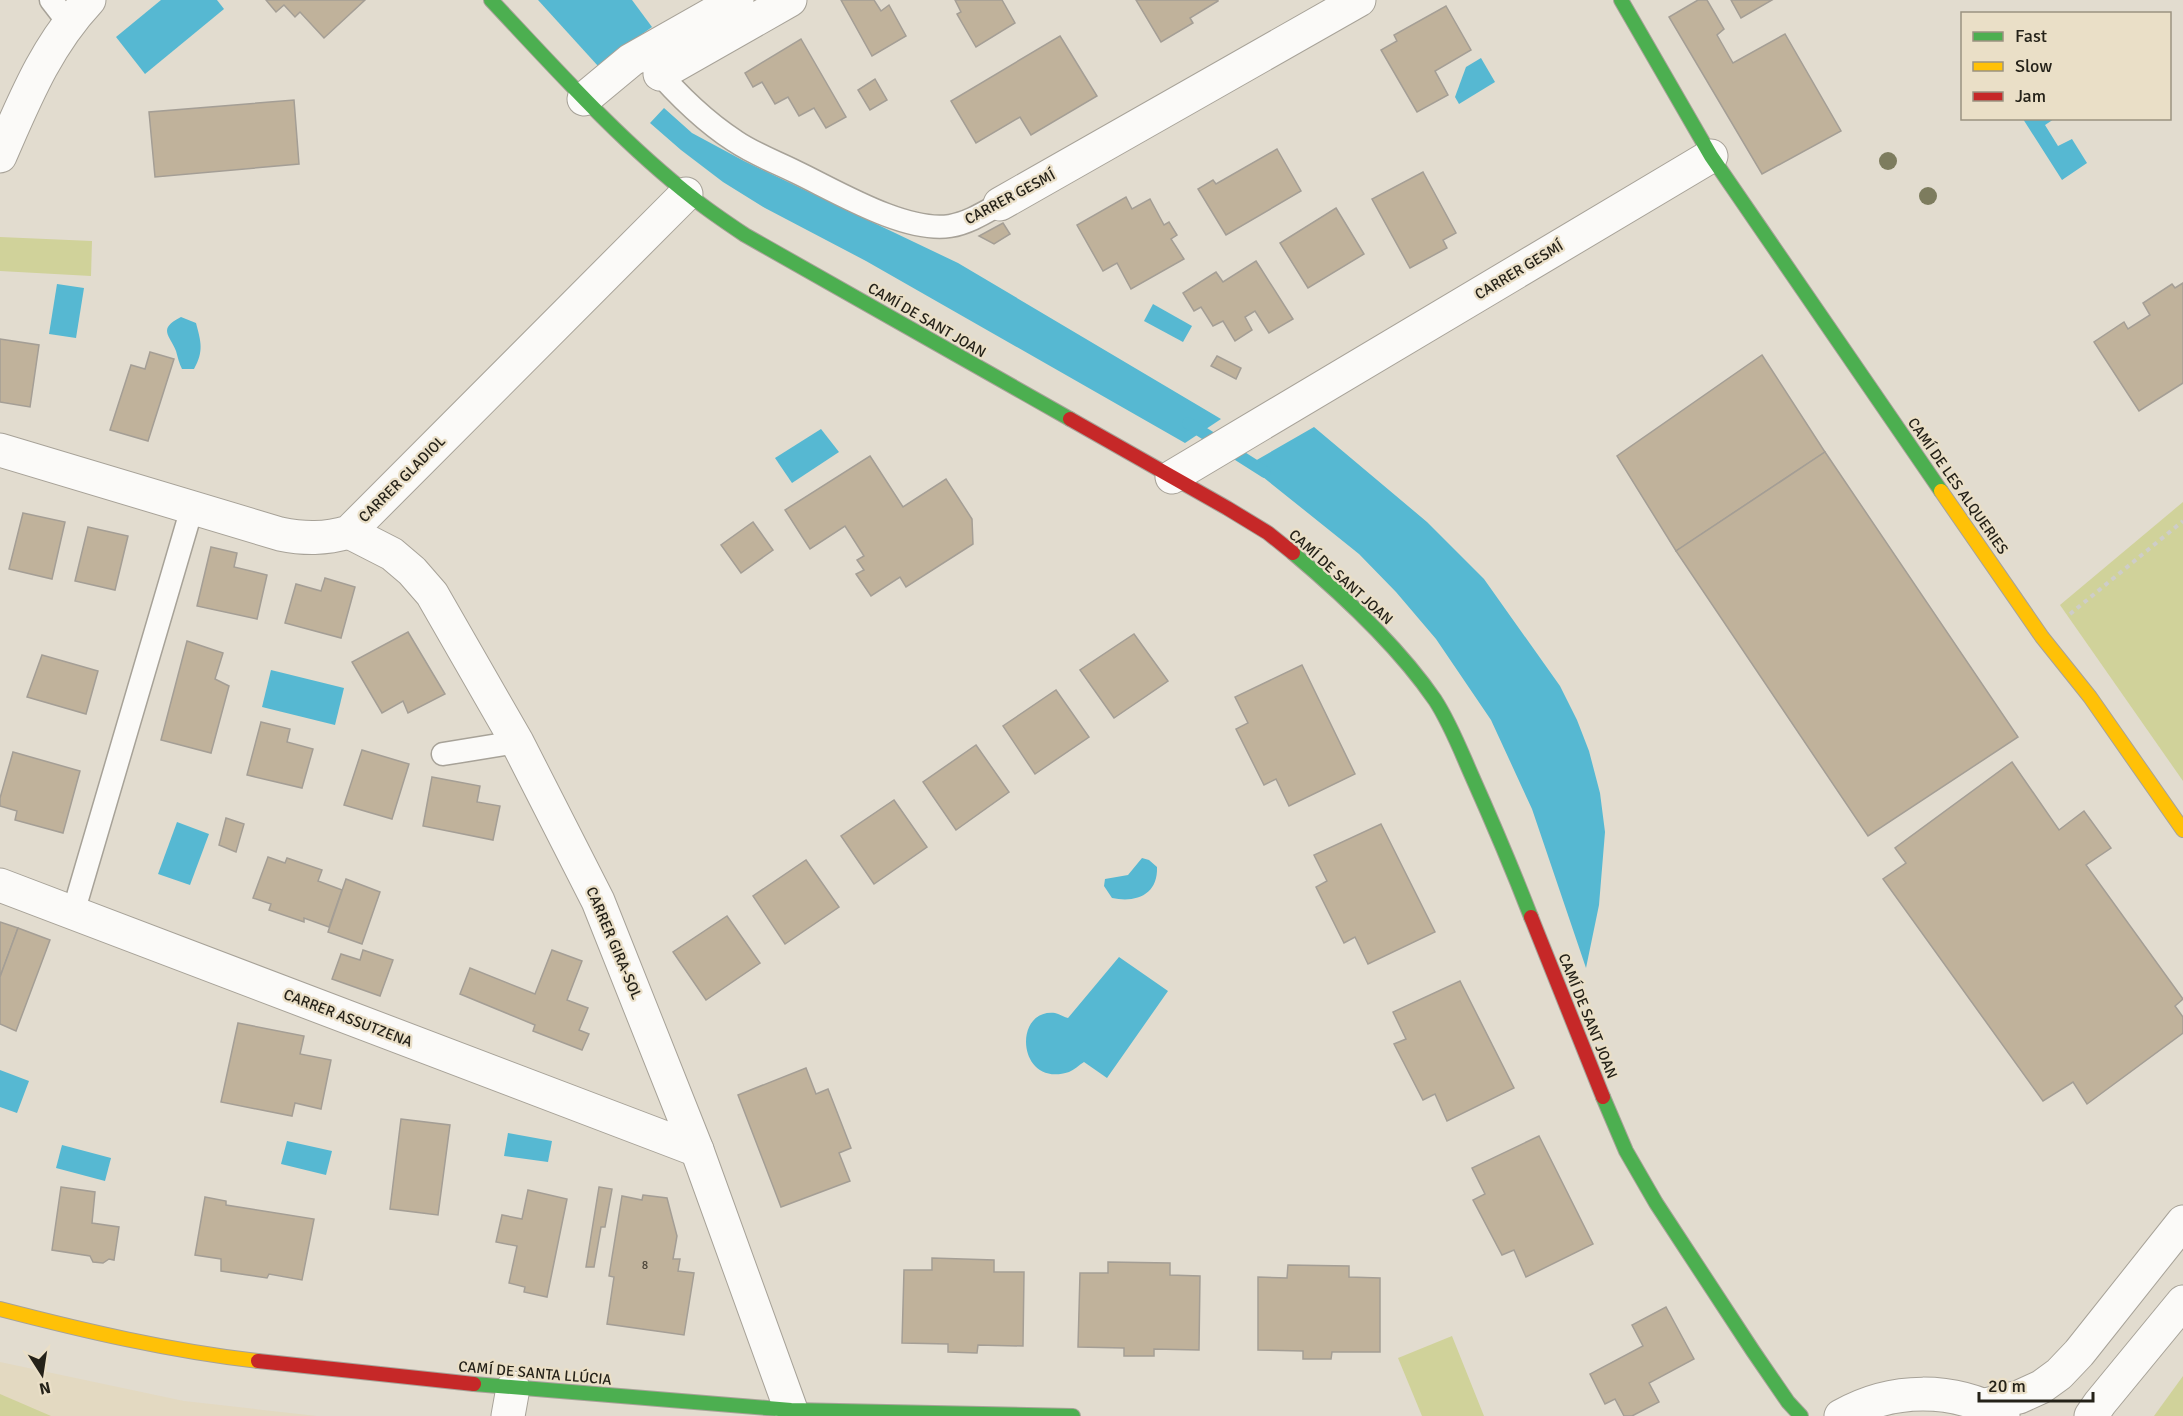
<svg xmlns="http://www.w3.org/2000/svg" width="2183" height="1416" viewBox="0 0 2183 1416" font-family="Signika,sans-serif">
  <rect width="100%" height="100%" fill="#e2dccf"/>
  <polygon fill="#e3d9c1" points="0,1362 184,1401 317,1416 0,1416"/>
  <g fill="#d0d29a">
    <polygon points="0,237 92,241 91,276 0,271"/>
    <polygon points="2183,502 2183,781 2060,605"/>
    <polygon points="1452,1336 1484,1416 1422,1416 1398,1358"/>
    <polygon points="2183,1376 2183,1416 2154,1416"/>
    <polygon points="0,1394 51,1416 0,1416"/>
  </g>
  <g fill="#56b8d2">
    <polygon points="161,0 217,0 224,9 145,74 116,37"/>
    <polygon points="538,0 632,0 652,27 598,66"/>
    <polygon points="1481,58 1495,82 1459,104 1455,97 1466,67"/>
    <polygon points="664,108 692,133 744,161 958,263 1221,419 1185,443 866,261 765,208 723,182 681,150 650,123"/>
    <polygon points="2023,119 2054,119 2045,125 2058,146 2072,139 2087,163 2062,180"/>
    <polygon points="57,284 84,288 76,338 49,334"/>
    <polygon points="1153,304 1192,326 1183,342 1144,321"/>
    <path d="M181,317l15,6c5,19 8,28 -2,46h-12c-3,-6 -4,-11 -6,-18 -6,-16 -19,-22 5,-34z"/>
    <polygon points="1314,427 1427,522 1484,579 1560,686 1577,720 1589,751 1600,793 1605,832 1599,905 1586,968 1532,809 1491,720 1436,639 1396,592 1359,554 1248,465"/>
    <polygon points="821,429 839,452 792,483 775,458"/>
    <polygon points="271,670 344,688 335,725 262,707"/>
    <polygon points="177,822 209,834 190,885 158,874"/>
    <path d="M1142,858l7,2 8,7c1,28 -21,36 -45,31l-8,-12 1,-7 23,-4z"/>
    <path d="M1119,957l49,34 -61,87 -23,-16c-5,3 -10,8 -15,10 -52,17 -57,-64 -14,-59 4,1 9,4 13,5z"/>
    <polygon points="0,1070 29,1081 17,1113 0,1107"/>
    <polygon points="508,1133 552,1141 548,1162 504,1156"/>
    <polygon points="287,1141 332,1151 326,1175 281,1164"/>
    <polygon points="62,1145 111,1158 105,1181 56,1168"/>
  </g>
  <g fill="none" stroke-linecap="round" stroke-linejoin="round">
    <polyline stroke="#56b8d2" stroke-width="12" points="1188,423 1265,472"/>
  </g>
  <g fill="#c0b29b" stroke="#a49e95" stroke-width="1.5">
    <polygon points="266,0 365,0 324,38 300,12 295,17 284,5 276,12"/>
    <polygon points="841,0 874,0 881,11 889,5 906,36 872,56"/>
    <polygon points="955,0 1002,0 1015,23 976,47 957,14 961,12"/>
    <polygon points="1136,0 1218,0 1218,1 1190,18 1193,23 1161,42"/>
    <polygon points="1698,0 1707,0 1724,29 1717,35 1733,63 1785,34 1841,131 1762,174 1669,17"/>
    <polygon points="1731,0 1772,0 1741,18"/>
    <polygon points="1446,6 1471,50 1435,71 1448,95 1417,112 1381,50 1397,41 1394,35"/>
    <polygon points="1060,36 1097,96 1031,135 1020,117 976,143 951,101"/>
    <polygon points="801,39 846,117 826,128 814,108 799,116 788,97 775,104 762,82 753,87 745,73"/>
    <polygon points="875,79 887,100 870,110 858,90"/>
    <polygon points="294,100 299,164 155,177 149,112"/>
    <polygon points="1277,149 1301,191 1226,235 1198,189 1213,180 1216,184"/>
    <polygon points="1423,172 1456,233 1443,240 1447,248 1410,268 1372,199"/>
    <polygon points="1126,197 1132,209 1150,199 1164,225 1169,222 1177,235 1171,239 1184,259 1131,289 1117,263 1103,271 1077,225"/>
    <polygon points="1336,208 1364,254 1308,288 1280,243"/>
    <polygon points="1003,223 1010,234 994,244 979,236"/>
    <polygon points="1256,261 1293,319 1269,333 1255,311 1245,317 1252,330 1235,341 1223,321 1213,326 1201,307 1194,311 1183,293 1216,272 1223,282"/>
    <polygon points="2183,283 2183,383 2139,411 2094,342 2124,322 2128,329 2150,315 2143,303 2172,284 2175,288"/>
    <polygon points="0,339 39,345 30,407 0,402"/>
    <polygon points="150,352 174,359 148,441 110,430 131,365 145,369"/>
    <polygon points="1762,355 1825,452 1676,551 1617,456"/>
    <polygon points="1217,356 1241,368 1236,379 1211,366"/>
    <polygon points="1825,452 2018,737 1868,836 1676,551"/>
    <polygon points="870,456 903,507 946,479 972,519 973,544 906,587 900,577 871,596 856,574 864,570 857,560 864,556 845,526 810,549 785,510"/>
    <polygon points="23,513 65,522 52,579 9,569"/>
    <polygon points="753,522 773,550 741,573 721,545"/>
    <polygon points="88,527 128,536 115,590 75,581"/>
    <polygon points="211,547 237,553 234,567 267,575 257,619 197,606"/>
    <polygon points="325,578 355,587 341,638 285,623 296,584 321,591"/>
    <polygon points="408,632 445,694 408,713 403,701 382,713 352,662"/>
    <polygon points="1134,634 1168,681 1114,718 1080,670"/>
    <polygon points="187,641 223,653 215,679 229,686 211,753 161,740"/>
    <polygon points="42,655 98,671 86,714 27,697"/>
    <polygon points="1302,665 1355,774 1289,806 1276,779 1264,785 1236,729 1248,723 1235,697"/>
    <polygon points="1056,690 1089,737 1035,774 1003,726"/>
    <polygon points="261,722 290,729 287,742 313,749 302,788 247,775"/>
    <polygon points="976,745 1009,792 956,830 923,782"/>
    <polygon points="362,750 409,764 392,819 344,805"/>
    <polygon points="13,752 80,771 63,833 15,820 17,811 0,806 0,798"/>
    <polygon points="2012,762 2059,830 2084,811 2111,848 2086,865 2183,999 2175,1006 2183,1017 2183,1033 2087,1104 2073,1082 2043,1101 1883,879 1906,863 1895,848"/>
    <polygon points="432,777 480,786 477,802 500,806 493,840 423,826"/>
    <polygon points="894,800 927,847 874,884 841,836"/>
    <polygon points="226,818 244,824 236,852 219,845"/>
    <polygon points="1381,824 1435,932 1368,964 1355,937 1344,943 1316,887 1327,881 1314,855"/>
    <polygon points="268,857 285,863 287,858 322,870 318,881 342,890 329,927 304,918 304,922 269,910 271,904 253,898"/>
    <polygon points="806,860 839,907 785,944 753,896"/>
    <polygon points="346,879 380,892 362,944 328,932"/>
    <polygon points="727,916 760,963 706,1000 673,952"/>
    <polygon points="0,922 18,928 0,977"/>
    <polygon points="18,928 50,940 16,1031 0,1024 0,977"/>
    <polygon points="363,950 393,960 380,996 332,979 341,954 360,960"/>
    <polygon points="552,950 582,961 567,1000 588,1008 579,1030 589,1034 582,1050 533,1031 535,1025 460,994 470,968 535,994"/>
    <polygon points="1460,981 1514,1088 1447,1121 1435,1094 1423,1100 1394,1044 1406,1039 1393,1012"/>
    <polygon points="238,1023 304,1036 300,1054 331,1060 321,1109 295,1103 292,1116 221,1102"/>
    <polygon points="806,1068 816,1094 828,1089 851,1148 839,1153 850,1181 781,1207 738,1095"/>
    <polygon points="401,1119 450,1125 438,1215 390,1209"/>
    <polygon points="1539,1136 1593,1244 1526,1277 1514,1250 1502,1255 1473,1200 1485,1194 1472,1168"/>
    <polygon points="61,1187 95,1192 92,1223 119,1227 114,1260 109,1259 103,1263 93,1262 90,1256 52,1250"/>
    <polygon points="599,1187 612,1189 605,1227 601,1227 594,1267 586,1267"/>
    <polygon points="528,1190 567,1199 547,1297 524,1292 525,1287 509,1283 517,1246 496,1242 502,1215 522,1219"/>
    <polygon points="643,1195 667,1198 677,1236 673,1259 680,1259 678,1271 694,1273 684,1335 607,1324 614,1277 609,1276 622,1196 642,1200"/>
    <polygon points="205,1197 226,1201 226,1205 314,1219 302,1280 269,1274 267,1278 221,1271 221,1259 195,1255"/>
    <polygon points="932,1258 994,1260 994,1272 1024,1272 1023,1346 978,1345 977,1353 948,1352 948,1344 902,1343 904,1270 932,1270"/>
    <polygon points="1108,1262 1170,1263 1170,1275 1200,1276 1199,1350 1154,1349 1154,1356 1124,1356 1124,1348 1078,1347 1080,1273 1108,1273"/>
    <polygon points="1288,1265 1349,1266 1349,1277 1380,1278 1380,1352 1332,1352 1331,1359 1303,1359 1303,1351 1258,1350 1258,1277 1287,1278"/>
    <polygon points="1666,1307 1694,1359 1649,1383 1659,1402 1632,1416 1624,1416 1615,1399 1605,1404 1590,1374 1643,1346 1632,1325"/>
  </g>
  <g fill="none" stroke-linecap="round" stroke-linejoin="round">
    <defs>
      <g id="lane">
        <polyline points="51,0 68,22"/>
        <path d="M651,64c24,28 53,57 84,77 19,13 41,21 61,31 40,19 109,61 154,54 18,-3 34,-13 50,-22"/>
        <polyline points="443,754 517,742"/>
        <polyline points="73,913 192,508"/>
      </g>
      <g id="street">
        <polyline points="660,74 790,0"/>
        <polyline points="584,99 631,60 737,0"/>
        <path d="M0,156c25,-57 46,-110 89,-156"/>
        <polyline points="1000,204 1359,0"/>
        <path d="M0,450l280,84c25,5 45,5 69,-2l337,-338"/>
        <polyline points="1172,477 1711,156"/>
        <polyline points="349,532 392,554 412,571 432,594 517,742 598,901 697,1150 791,1410"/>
        <polyline points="0,885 697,1150"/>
        <polyline points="1985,1405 2019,1397 2041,1387 2059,1374 2079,1353 2183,1222"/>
        <polyline points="508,1416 513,1388"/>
        <path d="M1841,1416c51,-29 112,-29 162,-1"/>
        <polyline points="2091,1416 2100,1403 2183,1302"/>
      </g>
      <g id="fast">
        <path d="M491,0c64,68 128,140 202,198 16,13 34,25 52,37l325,184"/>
        <polyline points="1621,0 1711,156 1941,491"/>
        <path d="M1293,553c50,42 105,93 142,147 15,23 25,49 36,74 21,47 41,94 60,143"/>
        <polyline points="1603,1097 1626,1151 1656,1203 1753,1351 1788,1402 1801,1416"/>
        <polyline points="474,1384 791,1410 1073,1416"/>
      </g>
      <g id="slow">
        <polyline points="1941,491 2042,637 2090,697 2183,830"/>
        <path d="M0,1309c85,22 170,42 258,52"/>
      </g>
      <g id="jam">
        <polyline points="1070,419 1227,508 1268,533 1293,553"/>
        <polyline points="1531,917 1603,1097"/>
        <polyline points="258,1361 474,1384"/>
      </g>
    </defs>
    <use href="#lane" stroke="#a7a298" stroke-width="25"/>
    <use href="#street" stroke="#a7a298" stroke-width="35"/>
    <use href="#fast" stroke="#a7a298" stroke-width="16"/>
    <use href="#slow" stroke="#a7a298" stroke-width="16"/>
    <use href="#jam" stroke="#a7a298" stroke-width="16"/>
    <polyline stroke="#cecdc9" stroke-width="4" stroke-dasharray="4.5 4.5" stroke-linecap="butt" points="2070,614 2183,521"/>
    <use href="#lane" stroke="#fbfaf8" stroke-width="22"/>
    <use href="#street" stroke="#fbfaf8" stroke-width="33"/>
    <use href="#fast" stroke="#4caf50" stroke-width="14"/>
    <use href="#slow" stroke="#ffc107" stroke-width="14"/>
    <use href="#jam" stroke="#c62828" stroke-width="14"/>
  </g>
  <g fill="#7d7c5e">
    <circle cx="1888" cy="161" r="9"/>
    <circle cx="1928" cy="196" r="9"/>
  </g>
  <g text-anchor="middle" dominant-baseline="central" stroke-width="4.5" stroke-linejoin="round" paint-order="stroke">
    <g font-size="12" fill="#4c463a">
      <text x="645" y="1265">8</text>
    </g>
    <g font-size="15" fill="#252219" stroke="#eadfc7">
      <text transform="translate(1010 197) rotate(-28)">CARRER GESMÍ</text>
      <text transform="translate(1519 270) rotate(-31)">CARRER GESMÍ</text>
      <text transform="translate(927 320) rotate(30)">CAMÍ DE SANT JOAN</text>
      <text transform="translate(402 479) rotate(-45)">CARRER GLADIOL</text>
      <text transform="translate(1958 486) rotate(55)">CAMÍ DE LES ALQUERIES</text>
      <text transform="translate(1341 577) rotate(42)">CAMÍ DE SANT JOAN</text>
      <text transform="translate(614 943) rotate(67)">CARRER GIRA-SOL</text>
      <text transform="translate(1588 1016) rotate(68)">CAMÍ DE SANT JOAN</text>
      <text transform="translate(348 1018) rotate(21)">CARRER ASSUTZENA</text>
      <text transform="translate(535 1373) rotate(5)">CAMÍ DE SANTA LLÚCIA</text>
    </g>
  </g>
  <rect x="1961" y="12" width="210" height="108" fill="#eadfc7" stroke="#9b9381" stroke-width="1.5"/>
  <rect x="1973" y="32" width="30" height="9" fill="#4caf50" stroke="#9b9381" stroke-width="1.5"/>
  <text x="2015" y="42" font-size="18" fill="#252219">Fast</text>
  <rect x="1973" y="62" width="30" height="9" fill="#ffc107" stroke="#9b9381" stroke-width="1.5"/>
  <text x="2015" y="72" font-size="18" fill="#252219">Slow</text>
  <rect x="1973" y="92" width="30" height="9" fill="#c62828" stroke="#9b9381" stroke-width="1.5"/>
  <text x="2015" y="102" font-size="18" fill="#252219">Jam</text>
  <g transform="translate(42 1374) rotate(168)" stroke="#eadfc7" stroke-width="4.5" paint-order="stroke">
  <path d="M0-4.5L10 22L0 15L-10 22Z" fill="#252219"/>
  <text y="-9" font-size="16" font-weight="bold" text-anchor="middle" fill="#252219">N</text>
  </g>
  <path d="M1979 1392v9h114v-9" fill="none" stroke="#252219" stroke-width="3"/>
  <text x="1988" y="1392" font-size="18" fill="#252219" stroke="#eadfc7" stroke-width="4.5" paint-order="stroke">20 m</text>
</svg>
